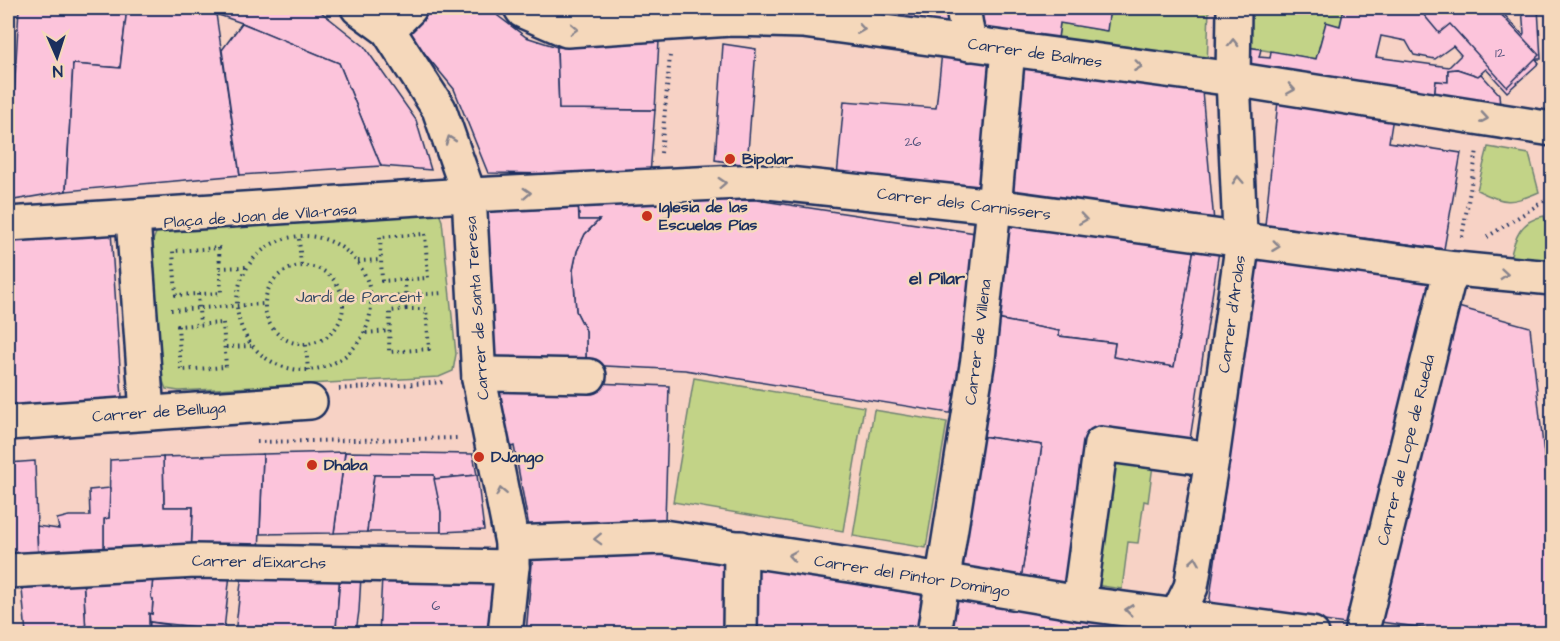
<svg xmlns="http://www.w3.org/2000/svg" width="1560" height="641" viewBox="0 0 1560 641" font-family="'Architects Daughter',sans-serif">
  <rect width="100%" height="100%" fill="#f7d2c5"/>
  <filter id="ink" filterUnits="userSpaceOnUse"><feTurbulence type="fractalNoise" baseFrequency=".0167" numOctaves="2"/><feDisplacementMap in="SourceGraphic" scale="12" xChannelSelector="R" yChannelSelector="G"/><feConvolveMatrix kernelMatrix="1 2 1 2 8 2 1 2 1" color-interpolation-filters="sRGB"/></filter>
  <g filter="url(#ink)">
    <g fill="#c2d387" stroke="#6e8172" stroke-width="1.5">
      <polygon points="1110,8 1209,8 1207,68 1057,46 1060,23 1106,31"/>
      <polygon points="1247,8 1344,8 1340,26 1326,23 1316,59 1246,47"/>
      <path d="M1488,147l41,7 10,38c-27,12 -35,12 -62,-2z"/>
      <polygon points="439,213 442,221 456,354 453,371 439,377 179,391 166,389 161,376 152,243 156,233 166,226"/>
      <path d="M1544,216c4,14 15,34 1,45l-35,-1c4,-22 11,-40 34,-44z"/>
      <polygon points="694,378 864,407 843,531 673,502"/>
      <polygon points="874,410 947,422 926,548 853,536"/>
      <polygon points="1113,452 1154,458 1148,502 1144,501 1138,543 1128,542 1122,589 1095,585"/>
    </g>
    <g fill="#fcc4db" stroke="#1b2f5e" stroke-width="1.5" fill-rule="evenodd">
      <polygon points="19,8 127,8 120,68 73,64 66,191 8,201"/>
      <polygon points="127,8 189,8 216,14 240,175 66,191 73,64 120,68"/>
      <polygon points="205,8 316,8 364,46 416,120 431,170 381,166 339,63 242,23 216,14"/>
      <polygon points="410,8 493,8 498,16 526,37 557,47 559,109 655,110 650,175 488,173 454,89 397,20"/>
      <polygon points="556,8 706,8 575,15"/>
      <polygon points="833,8 879,8 880,15 833,10"/>
      <polygon points="879,8 954,8 958,28 880,15"/>
      <polygon points="972,8 1110,8 1107,31 1060,23 1057,46 978,35"/>
      <path d="M1344,8h154l25,27 1,-2 -2,-25h16l3,51h-5l3,4 -32,29 -21,-23 -8,7 -21,-7 -9,1v12l-12,-1 -2,18 -188,-26v-26l15,2 -2,8 11,1 1,-7 45,8 10,-37 14,4zM1381,36l25,5 8,14 21,4 18,-13 8,9 -12,12 -73,-10z"/>
      <polygon points="1418,8 1495,8 1539,55 1507,87 1450,24 1439,33"/>
      <polygon points="242,23 339,63 381,166 240,175 222,50"/>
      <polygon points="659,41 655,110 559,109 557,47"/>
      <polygon points="723,44 756,49 747,165 715,160"/>
      <polygon points="942,52 993,60 982,193 837,177 844,101 936,108"/>
      <polygon points="1015,64 1202,91 1214,222 1000,195"/>
      <polygon points="1457,69 1478,76 1481,74 1499,94 1500,107 1434,99 1436,81 1448,82 1448,70"/>
      <polygon points="1278,101 1393,117 1389,142 1461,153 1444,249 1265,225"/>
      <polygon points="604,200 757,200 982,234 961,415 685,370 586,365 586,331 576,311 573,270 577,251 585,234 599,220 579,220 578,201"/>
      <polygon points="578,201 579,220 599,220 585,234 577,251 573,270 576,311 586,331 586,365 496,362 487,312 485,205"/>
      <polygon points="999,220 1194,248 1174,367 1113,357 1115,343 1059,336 1059,331 991,318"/>
      <polygon points="111,231 122,398 115,398 115,402 8,408 8,239"/>
      <polygon points="1194,248 1219,251 1189,446 1089,434 1067,587 1021,579 1042,445 974,435 991,318 1059,331 1059,336 1115,343 1113,357 1174,367"/>
      <polygon points="1257,256 1436,281 1353,625 1209,605"/>
      <polygon points="1451,305 1530,327 1552,527 1552,634 1469,634 1373,621"/>
      <polygon points="494,379 669,386 665,521 529,527 514,446 508,448"/>
      <polygon points="974,435 1042,445 1021,579 951,570"/>
      <polygon points="345,452 473,454 477,475 434,479 434,475 374,475 367,532 334,533"/>
      <polygon points="345,452 334,533 260,534 263,454"/>
      <polygon points="263,454 259,554 191,555 193,507 164,507 163,457"/>
      <polygon points="163,457 164,507 193,507 191,555 104,559 104,519 109,518 110,460"/>
      <polygon points="35,461 38,559 8,561 8,463"/>
      <polygon points="374,475 434,475 441,512 441,532 367,532"/>
      <polygon points="477,475 484,530 441,532 441,512 434,479"/>
      <polygon points="110,488 109,518 104,519 104,559 38,559 37,526 59,529 57,519 69,516 90,516 89,490"/>
      <polygon points="655,548 734,558 734,634 526,634 533,552"/>
      <polygon points="746,560 863,576 862,585 930,596 924,634 745,634"/>
      <polygon points="230,574 224,630 150,622 149,613 152,614 153,599 151,598 153,577"/>
      <polygon points="242,574 340,575 336,630 311,629 312,634 235,634"/>
      <polygon points="340,575 361,576 359,611 356,632 360,634 318,634 319,630 336,630"/>
      <polygon points="83,576 153,577 151,598 153,599 152,614 149,613 149,634 86,634"/>
      <polygon points="83,576 86,634 26,634 21,578"/>
      <polygon points="382,577 494,579 489,634 379,634"/>
      <polygon points="957,598 1152,626 1150,634 951,634"/>
      <polygon points="150,622 169,625 169,634 149,634"/>
      <polygon points="193,627 224,630 223,634 192,634"/>
    </g>
    <g fill="none" stroke-linecap="round" stroke-linejoin="round">
      <defs>
        <g id="street">
          <polyline points="358,8 388,30 439,109 469,195 479,379 512,543 512,567 505,634"/>
          <polyline points="521,8 523,11 567,30 731,19 803,21 1233,79 1552,129"/>
          <polyline points="963,8 969,44"/>
          <polyline points="388,30 410,8"/>
          <polyline points="133,218 147,413"/>
          <polyline points="8,224 450,196 759,181 994,206 1456,269 1552,278"/>
          <polyline points="479,379 486,374 589,376"/>
          <polyline points="8,423 310,402"/>
          <polyline points="512,543 663,537 863,567 1079,603 1312,634"/>
          <polyline points="8,571 195,561 512,567"/>
          <polyline points="1079,603 1101,444 1212,459"/>
          <polyline points="1177,616 1191,587 1212,459 1241,254 1233,79 1234,8"/>
          <polyline points="740,634 741,548"/>
          <polyline points="934,634 978,359 995,197 1008,49"/>
          <polyline points="1361,634 1447,284 1456,269"/>
        </g>
      </defs>
      <use href="#street" stroke="#1b2f5e" stroke-width="38"/>
      <g stroke="#1b2f5e" stroke-width="4" stroke-dasharray="1.5 4.5" stroke-linecap="butt">
        <polyline points="661,153 670,56"/>
        <polygon points="425,234 428,278 382,281 380,237"/>
        <circle cx="304" cy="303" r="67"/>
        <polyline points="1462,237 1477,150"/>
        <polyline points="1487,237 1552,196"/>
        <polyline points="299,239 301,265"/>
        <polygon points="219,248 221,293 176,295 173,251"/>
        <polyline points="358,261 381,260"/>
        <circle cx="304" cy="305" r="39"/>
        <polyline points="220,268 246,267"/>
        <polyline points="405,280 406,309"/>
        <polyline points="198,294 200,324"/>
        <polyline points="343,300 443,293"/>
        <polygon points="406,309 426,309 429,349 389,352 390,311"/>
        <polyline points="171,310 264,304"/>
        <polygon points="223,323 226,367 181,370 178,326"/>
        <polyline points="366,333 389,331"/>
        <polyline points="306,345 308,371"/>
        <polyline points="226,347 251,346"/>
        <polyline points="339,389 445,382"/>
        <polyline points="257,442 459,438"/>
      </g>
      <use href="#street" stroke="#f5d8bb" stroke-width="33"/>
    </g>
    <defs><path id="oneway-chevron" d="M-2-3.5L2.5 0L-2 3.5" fill="none" stroke-width="1.6" stroke-linecap="round" stroke-linejoin="round" transform="scale(1.5)"/></defs>
    <g stroke="#88848c">
      <use href="#oneway-chevron" transform="translate(574 29) rotate(2)"/>
      <use href="#oneway-chevron" transform="translate(861 29) rotate(8)"/>
      <use href="#oneway-chevron" transform="translate(1233 43) rotate(-89)"/>
      <use href="#oneway-chevron" transform="translate(1138 66) rotate(7)"/>
      <use href="#oneway-chevron" transform="translate(1291 89) rotate(9)"/>
      <use href="#oneway-chevron" transform="translate(1484 118) rotate(9)"/>
      <use href="#oneway-chevron" transform="translate(450 140) rotate(-109)"/>
      <use href="#oneway-chevron" transform="translate(1238 180) rotate(-93)"/>
      <use href="#oneway-chevron" transform="translate(722 183) rotate(-3)"/>
      <use href="#oneway-chevron" transform="translate(527 193) rotate(-3)"/>
      <use href="#oneway-chevron" transform="translate(1083 219) rotate(8)"/>
      <use href="#oneway-chevron" transform="translate(1276 246) rotate(7)"/>
      <use href="#oneway-chevron" transform="translate(1504 274) rotate(5)"/>
      <use href="#oneway-chevron" transform="translate(501 492) rotate(-101)"/>
      <use href="#oneway-chevron" transform="translate(598 539) rotate(178)"/>
      <use href="#oneway-chevron" transform="translate(792 556) rotate(-171)"/>
      <use href="#oneway-chevron" transform="translate(1195 561) rotate(-81)"/>
      <use href="#oneway-chevron" transform="translate(1129 610) rotate(-173)"/>
    </g>
  </g>
  <g fill="#c8321e" stroke="#f5d8bb" stroke-width="2">
    <circle cx="730" cy="159" r="6"/>
    <circle cx="647" cy="216" r="6"/>
    <circle cx="479" cy="457" r="6"/>
    <circle cx="312" cy="465" r="6"/>
  </g>
  <g text-anchor="middle" dominant-baseline="central" stroke-width="5" stroke-linejoin="round" paint-order="stroke">
    <g font-size="14" fill="#53547d">
      <text x="1500" y="53">12</text>
      <text x="913" y="142">26</text>
      <text x="436" y="606">6</text>
    </g>
    <g font-size="16" fill="#1b2f5e" stroke="#f5d8bb">
      <text transform="translate(1035 53) rotate(8)">Carrer de Balmes</text>
      <text transform="translate(964 204) rotate(7)">Carrer dels Carnissers</text>
      <text transform="translate(260 216) rotate(-4)">Plaça de Joan de Vila-rasa</text>
      <text transform="translate(477 308) rotate(-94)">Carrer de Santa Teresa</text>
      <text transform="translate(1232 314) rotate(-82)">Carrer d'Arolas</text>
      <text transform="translate(978 342) rotate(-83)">Carrer de Villena</text>
      <text transform="translate(159 412) rotate(-4)">Carrer de Belluga</text>
      <text transform="translate(1406 450) rotate(-76)">Carrer de Lope de Rueda</text>
      <text transform="translate(259 562) rotate(1)">Carrer d'Eixarchs</text>
      <text transform="translate(912 576) rotate(9)">Carrer del Pintor Domingo</text>
    </g>
    <g font-size="16" font-weight="bold" fill="#1b2f5e" stroke="#f5d8bb" text-anchor="start">
      <text x="742" y="159">Bipolar</text>
      <text x="659" y="207">Iglesia de las<tspan x="659" dy="18">Escuelas Pías</tspan></text>
      <text x="491" y="457">DJango</text>
      <text x="324" y="465">Dhaba</text>
    </g>
    <g font-size="16" fill="#344864" stroke="#f5d8bb">
      <text x="359" y="297">Jardí de Parcent</text>
    </g>
    <g font-size="18" font-weight="bold" fill="#1b2f5e" stroke="#f5d8bb">
      <text x="937" y="278">el Pilar</text>
    </g>
  </g>
  <rect width="1560" height="641" fill="none" stroke="#f5d8bb" stroke-width="30"/>
  <rect x="15" y="15" width="1530" height="611" fill="none" stroke="#1b2f5e" stroke-width="2" filter="url(#ink)"/>
  <g transform="translate(57 57) rotate(177)" stroke="#f5d8bb" stroke-width="4.5" paint-order="stroke">
  <path d="M0-4.5L10 22L0 15L-10 22Z" fill="#1b2f5e"/>
  <text y="-9" font-size="16" font-weight="bold" text-anchor="middle" fill="#1b2f5e">N</text>
  </g>
</svg>
